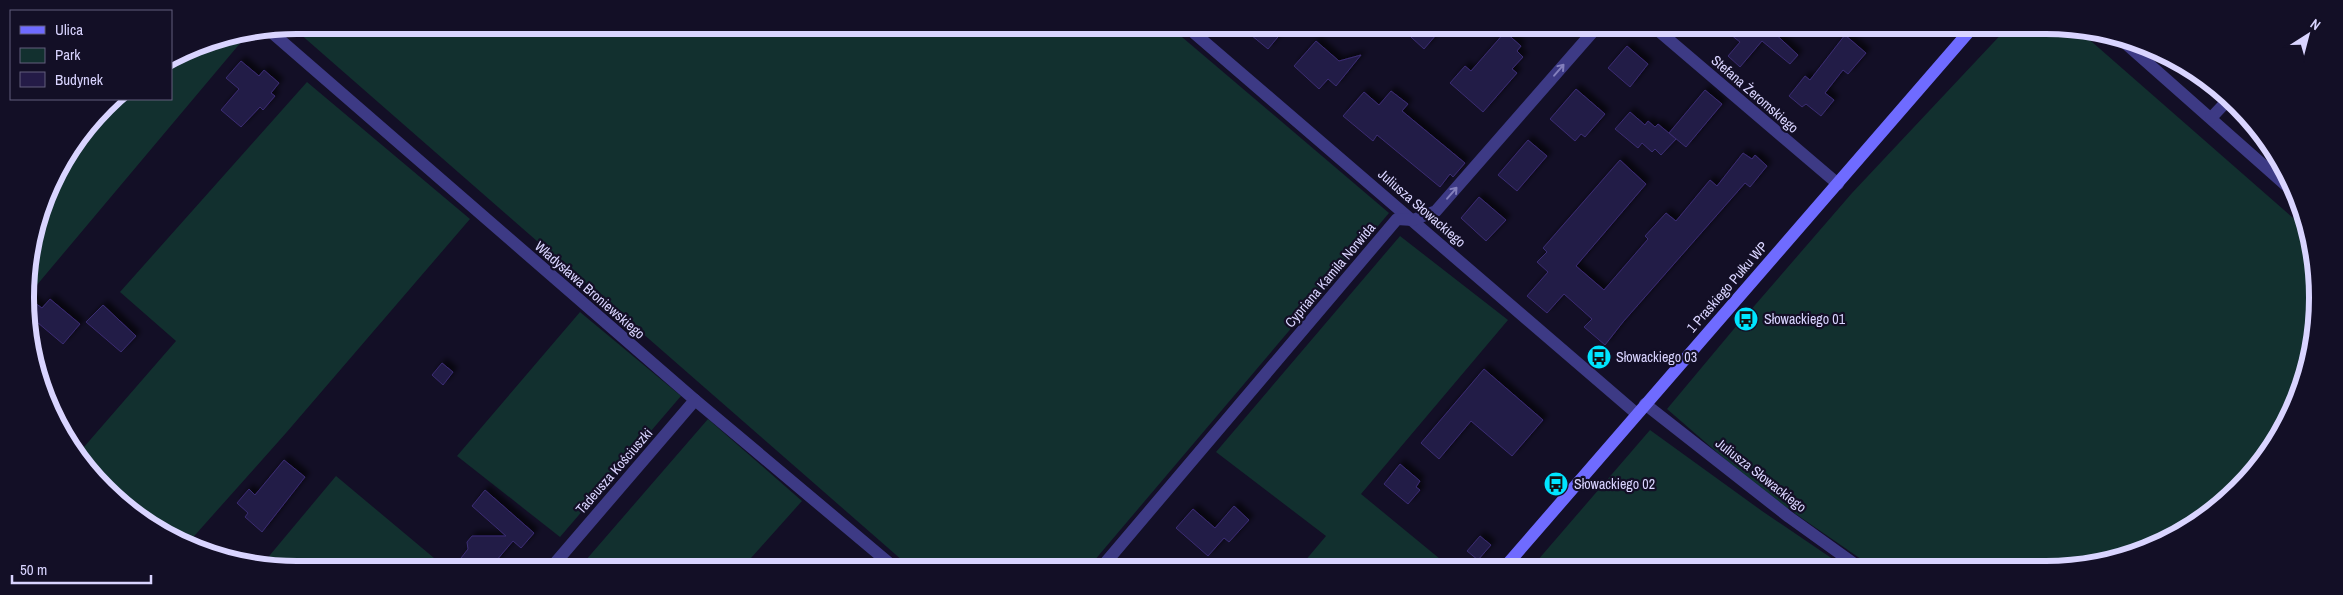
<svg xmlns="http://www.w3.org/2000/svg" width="2343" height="595" viewBox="0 0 2343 595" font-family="'Archivo Narrow',sans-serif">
  <defs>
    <filter id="shadow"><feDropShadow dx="4.5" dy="-4.5" stdDeviation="2.5" flood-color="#0009"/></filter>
  </defs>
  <rect width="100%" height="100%" fill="#130f26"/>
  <g fill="#12302f">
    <polygon points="298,25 1169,26 1389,213 1088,568 911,568 291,26"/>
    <polygon points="2008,27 2075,27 2309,232 2316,333 2290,418 2238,490 2166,542 2081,568 1874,568 1758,488 1667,409 1738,324 1743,327 1753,315 1749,312 1852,193"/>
    <polygon points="247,35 36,286 28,295 26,279 53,177 113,99 171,99 171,59 193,46"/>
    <polygon points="307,82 470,219 286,433 188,543 162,534 81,464 77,455 176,341 120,292"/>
    <polygon points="1400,236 1508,320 1361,494 1451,568 1299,568 1326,536 1216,452"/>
    <polygon points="580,312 681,396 560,537 457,456"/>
    <polygon points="708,419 802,501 742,568 579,568"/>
    <polygon points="1650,430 1762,511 1846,568 1531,568"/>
    <polygon points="336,476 446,568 260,567"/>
  </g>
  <g fill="#241b47" stroke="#3b2d73" filter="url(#shadow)">
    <polygon points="1240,26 1287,26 1268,49"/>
    <polygon points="1399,26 1427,26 1436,35 1424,49"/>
    <polygon points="1721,27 1774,27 1771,30 1798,55 1790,64 1762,41 1740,67 1728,56 1740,42"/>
    <polygon points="1505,32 1521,46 1517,51 1523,57 1512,69 1517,73 1483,112 1450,83 1465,66 1471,71"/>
    <polygon points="1845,35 1866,53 1848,74 1843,70 1825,93 1834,100 1821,116 1806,104 1802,107 1789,96 1805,76 1810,80"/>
    <polygon points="1316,41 1339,61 1361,55 1336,86 1328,79 1319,89 1294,66"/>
    <polygon points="1627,46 1648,64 1630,87 1608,68"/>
    <polygon points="241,61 259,76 264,70 279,83 271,93 275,96 263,110 260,107 241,127 221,110 239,89 226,78"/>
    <polygon points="1576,89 1605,114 1585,137 1581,134 1575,141 1550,119"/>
    <polygon points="1705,90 1722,104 1686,147 1669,133"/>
    <polygon points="1391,91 1408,104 1402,111 1465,163 1453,177 1450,174 1440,187 1377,135 1373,141 1343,116 1364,92 1379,105"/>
    <polygon points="1630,112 1645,125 1648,121 1655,127 1658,124 1676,139 1661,155 1655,149 1652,152 1642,143 1638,148 1615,129"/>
    <polygon points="1528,140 1547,156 1517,191 1498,175"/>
    <polygon points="1743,153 1752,159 1755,155 1767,166 1750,187 1745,183 1623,322 1605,345 1584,327 1592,319 1564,294 1547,313 1527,296 1548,272 1537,262 1547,252 1543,248 1620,160 1646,184 1576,266 1604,290 1648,239 1645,236 1666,213 1676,221 1710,180 1717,186"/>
    <polygon points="1479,197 1506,220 1486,241 1461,218"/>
    <polygon points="28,298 42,308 50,299 80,324 63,344 31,317"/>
    <polygon points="103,305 136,336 121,352 86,322"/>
    <polygon points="442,363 453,372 443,385 432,375"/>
    <polygon points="1484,369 1543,420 1512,456 1471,421 1439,459 1421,443"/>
    <polygon points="284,460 305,477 262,532 245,517 248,513 237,503 249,489 255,495"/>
    <polygon points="1400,464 1420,481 1416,487 1420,490 1408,504 1384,484"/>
    <polygon points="485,490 534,533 521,548 513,541 490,568 473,568 461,558 468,549 467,542 472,536 506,536 472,506"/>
    <polygon points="1234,506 1249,520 1229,542 1224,538 1208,556 1176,528 1193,509 1215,528"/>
    <polygon points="1480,536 1491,545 1478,560 1467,551"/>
  </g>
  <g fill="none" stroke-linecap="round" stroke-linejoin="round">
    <g stroke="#3d3a85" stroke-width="12">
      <polyline points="1186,26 1637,414"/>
      <polyline points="1654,27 1838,184"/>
      <polyline points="270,31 695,400 895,568"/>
      <polyline points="2124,42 2289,188"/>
      <polyline points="2211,118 2227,101"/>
      <polyline points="1645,404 1789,517 1860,568"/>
      <polyline points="556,562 695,400"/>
      <polyline points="1101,568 1397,219 1413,220 1436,211 1597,27"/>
    </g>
    <polyline stroke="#6f6bff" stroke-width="12" points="1504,568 1973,27"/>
  </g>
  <defs><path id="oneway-shaft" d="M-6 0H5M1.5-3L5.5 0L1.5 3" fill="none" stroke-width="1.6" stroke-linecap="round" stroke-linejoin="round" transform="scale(1.25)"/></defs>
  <g stroke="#837fbc">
    <use href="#oneway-shaft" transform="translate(1559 70) rotate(-49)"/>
    <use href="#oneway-shaft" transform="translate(1452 193) rotate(-49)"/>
  </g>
  <defs>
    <symbol id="bus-disc" viewBox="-11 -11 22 22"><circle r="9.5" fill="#00e5ff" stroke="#130f26"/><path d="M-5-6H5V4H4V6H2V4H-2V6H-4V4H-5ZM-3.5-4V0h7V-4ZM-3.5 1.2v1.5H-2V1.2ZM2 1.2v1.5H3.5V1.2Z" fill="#111"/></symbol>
  </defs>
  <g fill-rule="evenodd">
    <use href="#bus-disc" x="1732" y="305" width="28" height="28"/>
    <use href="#bus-disc" x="1585" y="343" width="28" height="28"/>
    <use href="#bus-disc" x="1542" y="470" width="28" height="28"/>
  </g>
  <g text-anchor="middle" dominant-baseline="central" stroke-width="4.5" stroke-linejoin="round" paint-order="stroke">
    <g font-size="14" fill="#d9d4ff" stroke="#130f26">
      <text transform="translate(1755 94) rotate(41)">Stefana Żeromskiego</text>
      <text transform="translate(1422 208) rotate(41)">Juliusza Słowackiego</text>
      <text transform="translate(1330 275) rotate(-50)">Cypriana Kamila Norwida</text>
      <text transform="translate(1727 287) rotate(-49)">1 Praskiego Pułku WP</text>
      <text transform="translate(590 290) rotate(41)">Władysława Broniewskiego</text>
      <text transform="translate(614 471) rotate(-49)">Tadeusza Kościuszki</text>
      <text transform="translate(1761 475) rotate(38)">Juliusza Słowackiego</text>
    </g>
    <g font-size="14" fill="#d9d4ff" stroke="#130f26" text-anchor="start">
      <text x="1764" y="319">Słowackiego 01</text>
      <text x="1616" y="357">Słowackiego 03</text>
      <text x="1574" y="484">Słowackiego 02</text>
    </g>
  </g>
  <path d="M0 0H2343V595H0ZM297 34H2046A263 263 0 0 1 2309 297V298A263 263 0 0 1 2046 561H297A263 263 0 0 1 34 298V297A263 263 0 0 1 297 34Z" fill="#130f26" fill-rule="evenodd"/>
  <path fill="none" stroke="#d9d4ff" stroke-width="6" d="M297 34H2046A263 263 0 0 1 2309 297V298A263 263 0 0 1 2046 561H297A263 263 0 0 1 34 298V297A263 263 0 0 1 297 34Z"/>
  <rect x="10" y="10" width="162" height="90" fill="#130f26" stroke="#625e7d"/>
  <rect x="20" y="26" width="25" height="8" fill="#6f6bff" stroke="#625e7d"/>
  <text x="55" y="35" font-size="15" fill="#d9d4ff">Ulica</text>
  <rect x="20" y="48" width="25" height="15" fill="#12302f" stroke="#625e7d"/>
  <text x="55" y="60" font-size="15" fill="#d9d4ff">Park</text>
  <rect x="20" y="72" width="25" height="15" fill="#241b47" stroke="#625e7d"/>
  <text x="55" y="85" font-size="15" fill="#d9d4ff">Budynek</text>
  <g transform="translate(2308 35) rotate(36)" stroke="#130f26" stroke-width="4" paint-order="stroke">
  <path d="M0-4L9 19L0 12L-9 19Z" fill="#d9d4ff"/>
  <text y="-8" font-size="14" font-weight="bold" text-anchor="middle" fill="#d9d4ff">N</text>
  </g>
  <path d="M12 575v8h139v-8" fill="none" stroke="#d9d4ff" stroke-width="2.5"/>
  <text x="20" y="575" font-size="15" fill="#d9d4ff" stroke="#130f26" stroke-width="4" paint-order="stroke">50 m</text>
</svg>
